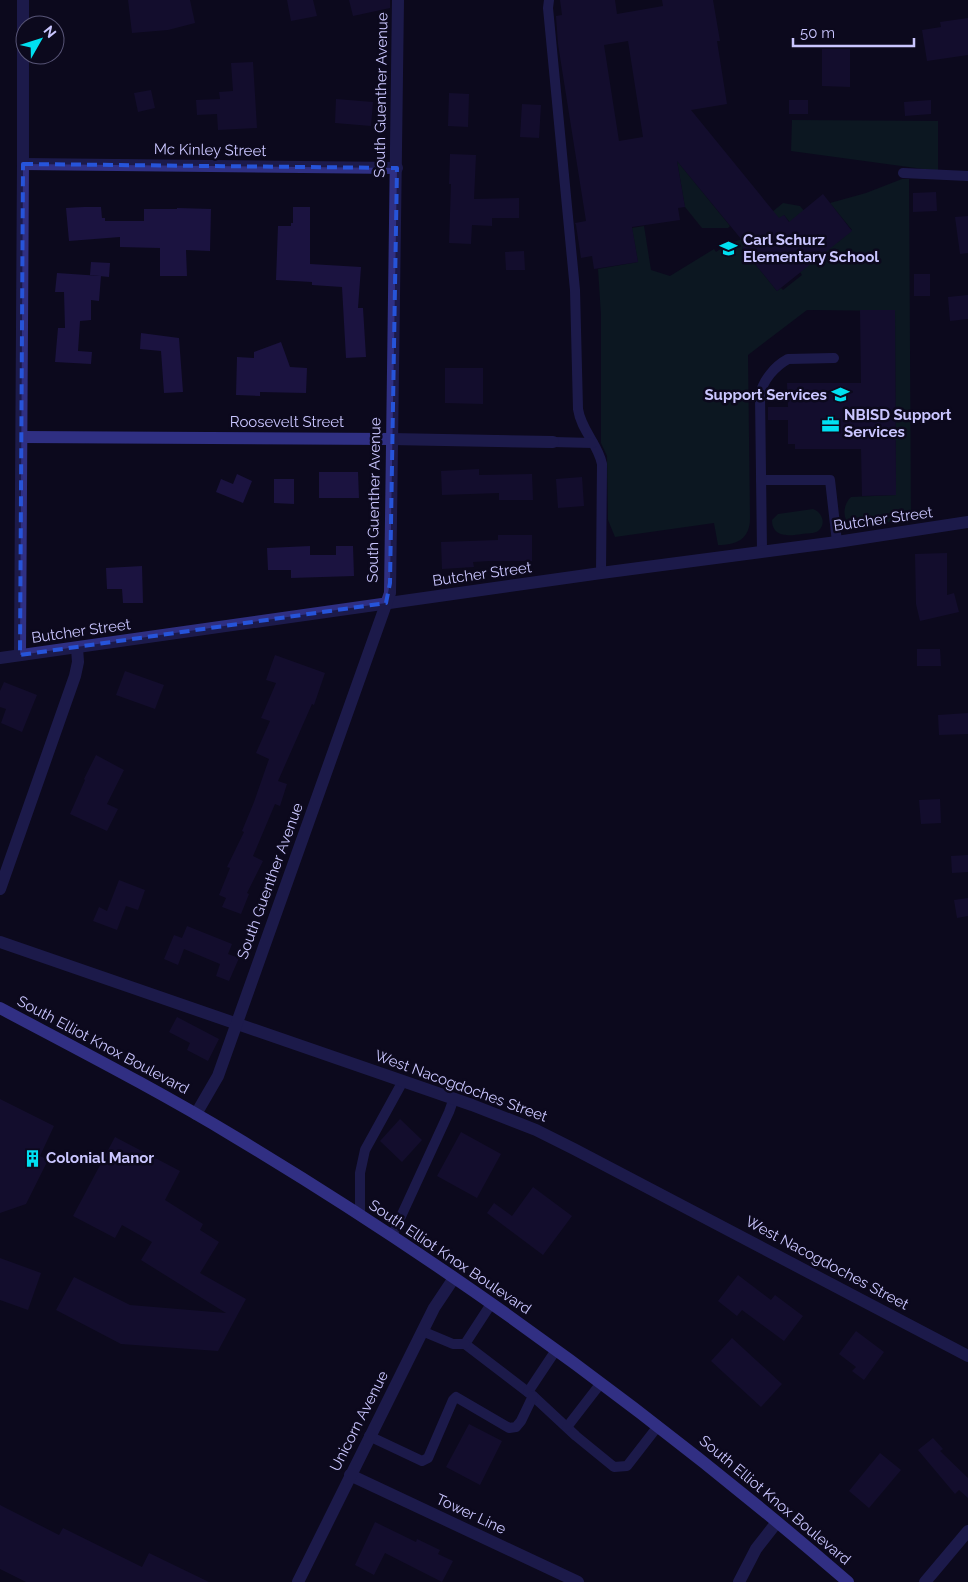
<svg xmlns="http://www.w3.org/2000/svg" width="968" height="1582" viewBox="0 0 968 1582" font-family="Raleway,sans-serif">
  <rect width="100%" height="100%" fill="#0c091d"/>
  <g fill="#0c2826">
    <polygon points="792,120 938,121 938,171 791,151"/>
    <polygon points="677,161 730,226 728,228 702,228 685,207"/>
    <path d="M902,179h7l2,340 -58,8c-11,-6 -11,-22 -2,-30l45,-2 -1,-184 -83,-1h-5l-59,45 2,163c0,21 -13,27 -32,27l-4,-22 -99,14 -7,-17 -1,-64 -6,-13v-128l-3,-46 40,-7 -6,-34 12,-2 7,44 19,6 44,-27 2,3c12,-8 24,-15 38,-14l-12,10 35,43 4,-3 2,2 19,-15 -2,-3 18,-15 -34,-42 -18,14 -5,-8 22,-18 17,3 21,25 16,12 15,-13 -22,-27 36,-10z"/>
    <path d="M813,509c9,3 14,15 5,22 -4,3 -11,2 -16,3 -12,2 -30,4 -30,-14l6,-6z"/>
  </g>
  <g fill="#1b1340" fill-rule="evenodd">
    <polygon points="128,0 190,0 195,23 168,30 132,33"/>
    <polygon points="287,0 313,0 317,16 291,21"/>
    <polygon points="349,0 390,0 390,8 353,16"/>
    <path d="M560,0h55l2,14 46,-8 -1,-6h51l7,41h-3l10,63 -36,6 88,108 5,-3 5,7 34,-28 29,37 -75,60 -35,-43 4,-3 -69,-84 8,46 -7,1 2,12 -48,7 6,35 -44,7 -2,-13 -11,2 -5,-33 -1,-2 11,-2 -28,-177 -2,-28 6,-1zM628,41l15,96 -24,4 -15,-96z"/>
    <polygon points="968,18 968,55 927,61 922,30 941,27 940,22"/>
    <polygon points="822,49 850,49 850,87 822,86"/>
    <polygon points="253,62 257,128 218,130 217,114 197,115 196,100 220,99 219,92 233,91 231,63"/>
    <polygon points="151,90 155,108 138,112 134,93"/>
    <polygon points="449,93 469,94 468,127 448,126"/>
    <polygon points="336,99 373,102 371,126 335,123"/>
    <rect x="789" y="100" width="19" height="14"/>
    <polygon points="931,100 931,114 905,116 904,102"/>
    <polygon points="522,104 541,105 539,138 520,137"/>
    <polygon points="450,154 476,155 474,199 519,198 519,218 492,218 492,226 472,225 471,244 449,243 451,184 449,184"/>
    <polygon points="936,192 937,211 913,212 913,193"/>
    <polygon points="84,207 101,207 102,218 105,218 105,221 144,221 144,209 177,209 177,208 211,209 210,251 186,250 187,276 160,276 160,248 120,247 120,237 69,241 66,208"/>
    <polygon points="293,207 310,207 310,264 361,267 358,308 363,308 366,357 346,358 342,287 312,285 312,282 276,280 278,226 291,226 291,223 293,223"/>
    <polygon points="968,216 968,253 960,254 955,217"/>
    <polygon points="524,251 525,270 506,270 505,252"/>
    <polygon points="91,262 110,263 109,277 90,275"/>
    <polygon points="57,273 101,276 99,301 91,300 91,320 80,321 78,351 92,352 91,364 55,362 58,328 65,328 64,292 55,292"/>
    <rect x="914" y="274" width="16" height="22"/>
    <polygon points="968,295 968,319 950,321 948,297"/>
    <polygon points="860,310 895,310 896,495 862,496 861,449 795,449 795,444 788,444 788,420 768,420 768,407 788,407 787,383 861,383"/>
    <polygon points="141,333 179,338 183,392 164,393 161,351 140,349"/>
    <polygon points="281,342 290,367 307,368 306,393 260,392 260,396 236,395 237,357 254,358 254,352"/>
    <polygon points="445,368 483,368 483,404 445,403"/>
    <polygon points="479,469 479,475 532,474 533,500 499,500 499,493 442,495 441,471"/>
    <polygon points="319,472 358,472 359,498 319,498"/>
    <polygon points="237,474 252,481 243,503 216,492 221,479 233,484"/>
    <polygon points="582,477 584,506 558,508 556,479"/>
    <polygon points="274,479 294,479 294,504 274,503"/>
    <polygon points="498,535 532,535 532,561 489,561 473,562 474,567 442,569 441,542 498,540"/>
    <polygon points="310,546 310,555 336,555 336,546 353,546 354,576 291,578 291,570 268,570 267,548"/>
    <polygon points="947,553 947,595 954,593 959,612 920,621 916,604 915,554"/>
    <polygon points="142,566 143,603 123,603 122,589 107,589 106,568"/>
    <polygon points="917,649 940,649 941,666 917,666"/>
    <polygon points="275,655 325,673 314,705 312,704 278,781 287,784 280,806 275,804 253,856 263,861 247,893 249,894 241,914 222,907 226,898 219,895 230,868 227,867 244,832 242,831 254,802 269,759 256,753 270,721 261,718 276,683 266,680"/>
    <polygon points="125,671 164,685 155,709 116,695"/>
    <polygon points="4,682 37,695 22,732 1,723 6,709 0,707 0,691"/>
    <polygon points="968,713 968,734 939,735 938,715"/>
    <polygon points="96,755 124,770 107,804 118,809 107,831 70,814 85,780 84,779"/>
    <polygon points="940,799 941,823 921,824 919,800"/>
    <polygon points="968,855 968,872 952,873 951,856"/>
    <polygon points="119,880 145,890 138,910 126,906 117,930 93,921 99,907 107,911"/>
    <polygon points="968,898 968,916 957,918 954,900"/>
    <polygon points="187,926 232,944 228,954 239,958 229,981 216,976 220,964 184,949 178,965 164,959 174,935 182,938"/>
    <polygon points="177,1017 219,1039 208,1061 187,1050 190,1043 169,1032"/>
    <polygon points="0,1099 54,1126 40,1156 48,1160 26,1204 0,1213"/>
    <polygon points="400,1119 422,1140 402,1162 380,1141"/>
    <polygon points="461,1132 501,1154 477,1198 437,1176"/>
    <polygon points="115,1137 180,1171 165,1200 203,1224 200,1230 219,1242 200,1273 246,1299 218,1351 121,1344 56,1310 74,1277 130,1305 226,1313 141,1260 152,1242 122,1225 115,1238 73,1216"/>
    <polygon points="533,1187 572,1216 543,1255 487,1213 494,1203 512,1216"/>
    <polygon points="0,1258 41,1273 28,1310 0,1300"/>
    <polygon points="738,1275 771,1300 775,1295 803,1316 784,1341 742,1310 737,1316 718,1301"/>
    <polygon points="856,1331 884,1352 864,1380 852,1371 856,1367 839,1354"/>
    <polygon points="732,1338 782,1384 761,1407 711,1361"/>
    <polygon points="469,1424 502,1441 480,1485 446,1467"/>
    <polygon points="933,1438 943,1449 940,1451 968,1478 968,1498 959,1490 955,1494 918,1450"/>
    <polygon points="880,1453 901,1470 869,1508 849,1491"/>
    <polygon points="0,1505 59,1535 63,1528 142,1567 149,1553 209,1582 26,1582 0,1569"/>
    <polygon points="375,1522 416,1542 417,1539 440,1550 438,1554 453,1561 442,1582 385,1553 374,1575 355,1565"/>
  </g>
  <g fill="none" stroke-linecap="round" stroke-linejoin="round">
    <g stroke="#2f2f82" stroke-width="10">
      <path d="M549,0l-1,8 27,282 3,119c3,21 20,35 24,55l-1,109"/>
      <polyline points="903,173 968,176"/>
      <polyline points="553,442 593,443"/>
      <polyline points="761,480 830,480 837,542"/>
      <path d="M762,552l-2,-157c3,-15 15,-29 28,-36l46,-1"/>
      <polyline points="360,1214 360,1173 365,1150 403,1081"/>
      <polyline points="392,1236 449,1112 454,1098"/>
      <polyline points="491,1304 465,1344 533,1396 576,1436 614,1467 627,1466 658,1426"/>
      <polyline points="422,1331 453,1344 465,1344"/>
      <polyline points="528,1392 556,1350"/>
      <polyline points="567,1427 601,1383"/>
      <polyline points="369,1436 422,1461 428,1458 453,1400 456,1397 509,1428 516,1427 521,1421 533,1396"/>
    </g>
    <g stroke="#2f2f82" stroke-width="12">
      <polyline points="23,164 397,168"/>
      <polyline points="22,437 391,439 553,442"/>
      <polyline points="20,655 23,164 23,0"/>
      <polyline points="0,658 601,573 837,542 968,522"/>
      <polyline points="0,889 75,676 78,662 77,648"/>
      <polyline points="0,942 472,1105 536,1130 574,1149 968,1356"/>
      <polyline points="196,1114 218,1076 390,593 398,0"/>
      <polyline points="350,1475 578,1582"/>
      <polyline points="298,1582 434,1308 454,1278"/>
      <polyline points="739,1582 756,1549 777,1522"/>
      <polyline points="925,1582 968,1531"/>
    </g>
    <path stroke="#5d5eff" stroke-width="12" d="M0,1008c79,42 159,83 235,129 217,130 422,280 613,445"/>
  </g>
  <path d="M0 0H968V1582H0ZM23,164l374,4 -7,415 -4,20 -366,52z" fill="#0c091d" fill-opacity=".55" fill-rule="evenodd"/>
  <path fill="none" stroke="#2654da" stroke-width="4" stroke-dasharray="10 6" stroke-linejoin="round" d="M23,164l374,4 -7,415 -4,20 -366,52z"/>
  <defs>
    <symbol id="school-bare" viewBox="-9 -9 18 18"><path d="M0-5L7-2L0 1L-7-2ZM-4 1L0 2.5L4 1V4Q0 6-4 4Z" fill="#00e0f1" stroke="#0c091d" stroke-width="2.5" paint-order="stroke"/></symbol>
    <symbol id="office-bare" viewBox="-9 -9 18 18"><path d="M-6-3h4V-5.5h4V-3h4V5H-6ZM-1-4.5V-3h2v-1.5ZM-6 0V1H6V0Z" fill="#00e0f1" stroke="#0c091d" stroke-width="2.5" paint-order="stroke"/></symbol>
    <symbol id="building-bare" viewBox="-9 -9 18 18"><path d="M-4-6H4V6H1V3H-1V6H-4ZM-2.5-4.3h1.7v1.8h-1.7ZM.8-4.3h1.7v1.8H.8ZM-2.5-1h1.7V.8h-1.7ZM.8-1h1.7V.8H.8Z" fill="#00e0f1" stroke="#0c091d" stroke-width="2.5" paint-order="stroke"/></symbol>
  </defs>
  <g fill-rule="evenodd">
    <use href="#school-bare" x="716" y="236" width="25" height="25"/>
    <use href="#school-bare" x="828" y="382" width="25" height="25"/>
    <use href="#office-bare" x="818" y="412" width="25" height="25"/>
    <use href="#building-bare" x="20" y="1146" width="25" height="25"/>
  </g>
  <g text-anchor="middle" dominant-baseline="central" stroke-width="5" stroke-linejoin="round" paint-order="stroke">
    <g font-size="15" fill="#cac6ff" stroke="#0c091d">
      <text transform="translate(381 95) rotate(-89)">South Guenther Avenue</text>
      <text transform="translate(210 150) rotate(1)">Mc Kinley Street</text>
      <text x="287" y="422">Roosevelt Street</text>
      <text transform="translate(374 500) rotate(-89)">South Guenther Avenue</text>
      <text transform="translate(883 519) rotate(-8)">Butcher Street</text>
      <text transform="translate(482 574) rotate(-8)">Butcher Street</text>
      <text transform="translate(81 631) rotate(-8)">Butcher Street</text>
      <text transform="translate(270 881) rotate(-70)">South Guenther Avenue</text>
      <text transform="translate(103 1045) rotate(28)">South Elliot Knox Boulevard</text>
      <text transform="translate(461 1086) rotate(20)">West Nacogdoches Street</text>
      <text transform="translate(450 1257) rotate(34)">South Elliot Knox Boulevard</text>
      <text transform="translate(827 1263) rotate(28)">West Nacogdoches Street</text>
      <text transform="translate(359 1421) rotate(-63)">Unicorn Avenue</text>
      <text transform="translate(775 1500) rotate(40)">South Elliot Knox Boulevard</text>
      <text transform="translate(471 1514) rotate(25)">Tower Line</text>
    </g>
    <g font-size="15" font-weight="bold" fill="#cac6ff" stroke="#0c091d" text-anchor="start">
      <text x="743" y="240">Carl Schurz<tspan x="743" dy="17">Elementary School</tspan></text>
      <text x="827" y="395" text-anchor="end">Support Services</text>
      <text x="844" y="415">NBISD Support<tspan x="844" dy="17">Services</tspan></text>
      <text x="46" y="1158">Colonial Manor</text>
    </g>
  </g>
  <g transform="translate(40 40) rotate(51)"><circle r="24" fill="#0c091d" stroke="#585577"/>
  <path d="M0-4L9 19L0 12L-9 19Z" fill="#00e0f1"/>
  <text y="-8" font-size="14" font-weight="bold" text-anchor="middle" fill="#cac6ff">N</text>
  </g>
  <path d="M793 38v8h121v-8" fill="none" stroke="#cac6ff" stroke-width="2.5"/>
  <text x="800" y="38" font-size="15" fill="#cac6ff" stroke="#0c091d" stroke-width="4" paint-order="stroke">50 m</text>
</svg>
